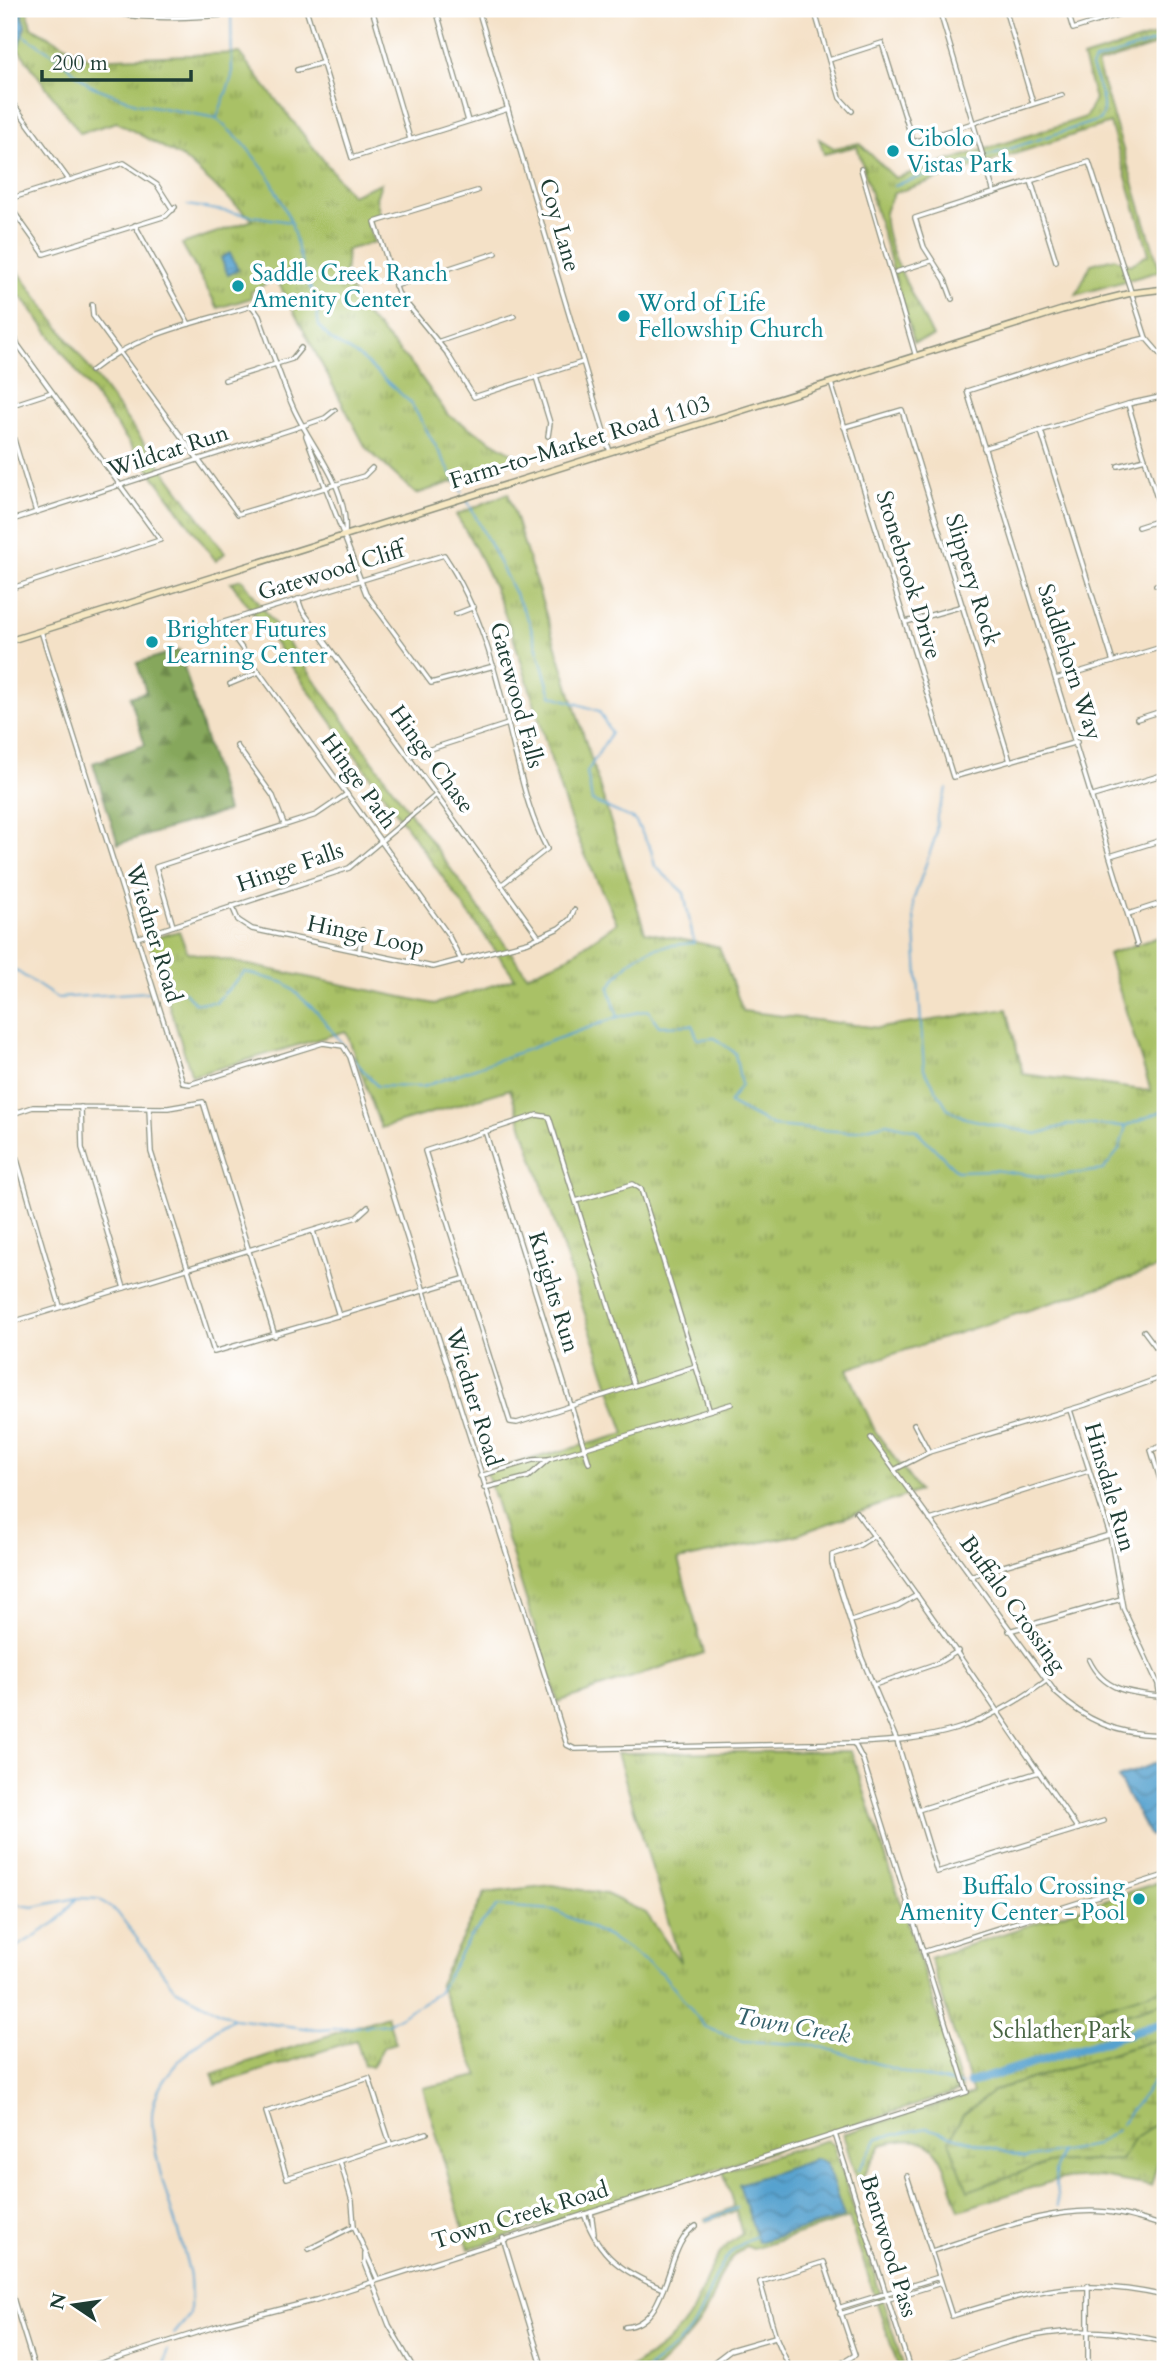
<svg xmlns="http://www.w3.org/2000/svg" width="1174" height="2378" viewBox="0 0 1174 2378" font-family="Cardo,serif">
  <defs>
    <pattern id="grass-tufts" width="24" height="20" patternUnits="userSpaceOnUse" patternTransform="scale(1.75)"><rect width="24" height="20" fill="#a9c166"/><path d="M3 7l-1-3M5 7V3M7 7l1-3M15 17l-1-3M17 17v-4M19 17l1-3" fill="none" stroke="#899e55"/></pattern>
    <pattern id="forest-firs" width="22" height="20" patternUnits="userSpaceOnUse" patternTransform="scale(1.75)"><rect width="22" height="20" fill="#86a75b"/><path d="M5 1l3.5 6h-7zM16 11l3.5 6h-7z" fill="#6d894c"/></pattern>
    <pattern id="wetland-marsh" width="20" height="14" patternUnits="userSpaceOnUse" patternTransform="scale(1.75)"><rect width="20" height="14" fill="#a9c166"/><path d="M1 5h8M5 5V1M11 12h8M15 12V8" fill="none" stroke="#899e55"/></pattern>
    <pattern id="water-waves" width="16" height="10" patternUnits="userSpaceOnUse" patternTransform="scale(1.75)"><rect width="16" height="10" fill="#57a2cf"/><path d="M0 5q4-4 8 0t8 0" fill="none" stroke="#4785a9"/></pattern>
  </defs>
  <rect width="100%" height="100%" fill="#fff"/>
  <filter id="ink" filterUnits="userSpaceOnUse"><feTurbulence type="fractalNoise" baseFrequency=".0143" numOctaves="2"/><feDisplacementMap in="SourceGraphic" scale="14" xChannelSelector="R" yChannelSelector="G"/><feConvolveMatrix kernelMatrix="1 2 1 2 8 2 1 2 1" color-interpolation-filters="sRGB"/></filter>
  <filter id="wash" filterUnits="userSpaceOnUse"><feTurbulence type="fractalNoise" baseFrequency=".00686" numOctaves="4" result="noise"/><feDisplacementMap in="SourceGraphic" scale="28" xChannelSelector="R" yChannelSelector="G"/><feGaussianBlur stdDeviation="1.57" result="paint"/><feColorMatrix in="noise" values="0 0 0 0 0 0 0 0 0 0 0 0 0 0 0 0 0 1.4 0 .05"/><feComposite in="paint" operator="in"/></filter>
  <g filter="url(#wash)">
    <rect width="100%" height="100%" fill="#f4e1c7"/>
    <g fill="url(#grass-tufts)" stroke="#647f4d" stroke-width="2">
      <polygon points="9,9 27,9 31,27 90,59 239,53 351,195 381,183 376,198 380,215 376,214 367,223 374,242 347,250 345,276 360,309 413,366 448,415 522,459 416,494 366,448 276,278 251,292 251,298 218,308 182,244 253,220 183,158 117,122 80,133 19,50 9,53"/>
      <path d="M1165,32v10l-68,22 63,207 -84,24 15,-31 23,-6 16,7 19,-11 -39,-131 -216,70c-3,6 -8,14 -9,20 -4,29 35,96 48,124l-19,5 -57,-196 -33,8 -5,-15 15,9 25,-5 36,35 191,-61 9,-18 -12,-41z"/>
      <polygon points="9,259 225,553 216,561 22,297 9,303"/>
      <path d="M508,493l137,439 74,15 24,64 136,17 128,-19 16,65 128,17 -43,-137 57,-19v331l-318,103 28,62 44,60 -123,44 -118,25 26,93 -146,49 -72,-231 139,-37 -115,-345 -129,39 -35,-97 -154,45 -44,-136 31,-9 8,21 248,52 80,-26 -284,-396 11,-3 285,396 38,-16 52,-36c-17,-37 -37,-75 -50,-113 -34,-100 -53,-205 -111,-295z"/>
      <polygon points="851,1751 962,2090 469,2249 423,2088 479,2076 439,1984 485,1893 552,1885 606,1894 646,1913 681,1963 617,1753"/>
      <path d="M1165,1880v258l-14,48 -51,-9 -40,2 -101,31c-18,-50 -15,-83 -78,-65l-23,40 -15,-51 130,-40 -43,-136z"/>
      <polygon points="387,2016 396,2043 384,2046 372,2067 364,2065 356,2040 216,2085 212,2074"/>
      <path d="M827,2140l6,4 71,224 -5,1 -50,-151 -96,31 -7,-3c-34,26 -25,42 -45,74 -12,18 -29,34 -45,49h-28c24,-14 51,-32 65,-59 15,-30 18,-58 49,-76l-6,-23 -30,10 -1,-2 29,-12 -11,-36z"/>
    </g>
    <polygon fill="url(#forest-firs)" stroke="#527248" stroke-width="2" points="179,650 227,811 118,844 93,763 145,745 130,697 146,692 137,663"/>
    <g fill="url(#wetland-marsh)" stroke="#647f4d" stroke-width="2">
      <polygon points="1165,1988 1165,2002 1076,2030 1030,2040 1032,2029"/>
      <polygon points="1165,2037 1165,2118 1134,2138 1121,2160 1047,2163 968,2191 949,2141 963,2115 995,2090"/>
    </g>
    <g fill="url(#water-waves)" stroke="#3b7082" stroke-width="2">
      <polygon points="9,9 21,9 25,26 18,48 9,51"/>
      <polygon points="230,253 238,270 228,275 221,258"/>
      <polygon points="1165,1759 1165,1831 1150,1836 1118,1778"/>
      <polygon points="816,2159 826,2163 844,2217 758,2242 739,2184"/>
    </g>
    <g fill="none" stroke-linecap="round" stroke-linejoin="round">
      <g stroke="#57a2cf" stroke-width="2">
        <polyline points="23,35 56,56 89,85 136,103 216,118 244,144 269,176 291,222 305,276 315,298 319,326 331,340 361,358 411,403 462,492"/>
        <polyline points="217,117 232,77 231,9"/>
        <path d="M987,156l112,-36c11,-13 -3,-38 -8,-53l4,-6 70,-23"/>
        <polyline points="894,185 980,159"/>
        <polyline points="187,205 290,222"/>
        <path d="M467,500l62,121 22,74 48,16 12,22 -24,39 5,29 43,19 16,30 4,16 29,27 10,50c-44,3 -61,8 -85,45l9,29"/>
        <polyline points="947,789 937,815 936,835 913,901 924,1069 948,1109 965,1118 1037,1134 1070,1124 1124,1126"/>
        <polyline points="9,966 57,998 148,992"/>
        <polyline points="157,990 184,991 195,1003 216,1002 245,972 285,983 317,1012 344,1046"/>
        <polyline points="351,1056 377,1086 422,1087 618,1017 648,1010 659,1026 692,1025 698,1039 715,1038 735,1053 741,1085 729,1103 773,1126 849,1132 887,1123 916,1130 957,1171 994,1170 1043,1177 1103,1170 1119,1150 1126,1126 1162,1111 1165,1114"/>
        <polyline points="9,1903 33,1907 77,1898 99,1899 117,1912 175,1989 234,2019 320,2030 388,2024 438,1993 469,1938 498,1906 554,1910 613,1939 662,1973 705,2027 743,2041 815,2045 911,2074 962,2085"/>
        <polyline points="9,1952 57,1922 76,1899"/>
        <polyline points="1121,2124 1165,2067"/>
        <polyline points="858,2171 878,2138 927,2128 1025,2158 1096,2145 1118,2129"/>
        <polyline points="1058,2206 1055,2172 1060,2152"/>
        <polyline points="706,2220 737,2208"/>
        <path d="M174,2334l16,-19c0,-14 2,-30 -1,-43 -11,-50 -35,-100 -37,-152 -2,-42 48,-83 81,-101"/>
        <polyline points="164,2369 167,2350"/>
        <path d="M647,2369c14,-11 35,-26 45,-41 23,-36 19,-72 64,-92"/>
      </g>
      <polyline stroke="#57a2cf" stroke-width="9" points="970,2083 1165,2022"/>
    </g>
  </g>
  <g filter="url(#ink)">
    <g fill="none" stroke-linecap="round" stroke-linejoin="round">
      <defs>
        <g id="minor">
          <path d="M109,9c19,15 132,7 159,0"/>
          <polyline points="191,9 192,16"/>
          <polyline points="306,9 352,158 508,109"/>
          <polyline points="372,9 410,139"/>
          <polyline points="436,9 468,121"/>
          <polyline points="478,9 610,452"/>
          <polyline points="814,9 840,98 852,111"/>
          <polyline points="939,9 994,193"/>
          <polyline points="1005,9 1033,103"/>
          <polyline points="1067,9 1073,29 1136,9"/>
          <polyline points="829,60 882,43 913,142 1062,95"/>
          <polyline points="297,70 321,63"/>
          <polyline points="9,98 69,180"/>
          <polyline points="861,169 916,357"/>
          <polyline points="1031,181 1056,261"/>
          <polyline points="477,191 375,222 398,293 447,353 474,397 583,362"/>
          <polyline points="9,199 124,163 157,185 173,210"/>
          <polyline points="9,205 44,254 166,216 175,207"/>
          <polyline points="135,225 189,324"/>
          <polyline points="896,272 931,261"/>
          <polyline points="395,286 496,253"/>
          <polyline points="952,299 945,280 924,247 915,218 1089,162 1146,338 1165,360"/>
          <polyline points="92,305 93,316 238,514 364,476 372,468"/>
          <polyline points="9,322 18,345 160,540 9,589"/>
          <polyline points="437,342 514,316"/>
          <path d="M91,371c47,-38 105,-48 161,-65l7,10c11,30 21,61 34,91 18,41 56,79 52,127"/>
          <polyline points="536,377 550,423 548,436"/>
          <polyline points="225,380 292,359 301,348"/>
          <polyline points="831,383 953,777 1077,742"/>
          <polyline points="1128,404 1165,524"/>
          <polyline points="9,406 52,392"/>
          <polyline points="9,423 36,512"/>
          <polyline points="844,427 902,410 1010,761"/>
          <polyline points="1041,431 1113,662"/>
          <polyline points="306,436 366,594 431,683 494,666"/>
          <polyline points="984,448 1128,404 1165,396"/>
          <polyline points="1118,466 1145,459"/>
          <polyline points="9,521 302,426 325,418 335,410"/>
          <polyline points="1138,527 1163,519"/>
          <polyline points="1156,585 1165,582"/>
          <polyline points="298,599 302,610 539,937"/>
          <polyline points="456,614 474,607"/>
          <polyline points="227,622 233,636 447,933 462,962"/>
          <polyline points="906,622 963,606"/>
          <polyline points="41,631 183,1083 190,1084 323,1043 343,1046 350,1057 567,1745 575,1749 854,1743 863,1760 967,2092 316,2300 227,2323 82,2369"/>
          <path d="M188,633l256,-78c37,55 52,117 67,181 10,39 17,77 36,113l-46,36"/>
          <polyline points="1056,679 1165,646"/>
          <polyline points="230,684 259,672"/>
          <polyline points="1137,719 1165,710"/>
          <polyline points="237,746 273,796 284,824"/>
          <polyline points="409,756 508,724"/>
          <polyline points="1093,796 1165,774"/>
          <polyline points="1110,856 1165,839"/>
          <polyline points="232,906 238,920 252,929 433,967 528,942 559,928 570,919 574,910"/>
          <polyline points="1128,914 1165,902"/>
          <polyline points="173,926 156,867 316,815 347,794"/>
          <polyline points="137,938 349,868 436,795"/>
          <polyline points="1137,945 967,391 1088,352 1146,338"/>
          <polyline points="359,952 362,930"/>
          <polyline points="81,1107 82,1148 124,1288"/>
          <polyline points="149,1108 151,1152 214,1352 463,1279"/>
          <polyline points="9,1115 33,1107 168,1108 203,1102 275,1336"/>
          <polyline points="485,1131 589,1463"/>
          <polyline points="9,1132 60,1306"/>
          <polyline points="576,1201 633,1184 641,1189 709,1409"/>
          <polyline points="313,1231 339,1316"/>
          <polyline points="9,1323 357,1217 368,1207"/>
          <polyline points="1144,1331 1165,1359"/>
          <polyline points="634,1386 549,1117 537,1115 425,1151 510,1422 517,1423 696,1366"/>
          <polyline points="1070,1410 1110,1535 1123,1608 1158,1684 1165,1734"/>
          <polyline points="914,1424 929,1452"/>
          <path d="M871,1438l185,255c31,29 67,44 109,41"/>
          <polyline points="1165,1445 1151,1450 1165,1495"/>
          <polyline points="894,1470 929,1452 1085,1405 1165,1376"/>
          <polyline points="480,1476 533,1460 549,1459 731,1404"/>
          <polyline points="484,1488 528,1477 549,1459"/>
          <path d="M856,1512c78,103 148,211 222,317"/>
          <polyline points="930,1520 1088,1471"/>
          <polyline points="874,1536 858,1546 832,1555 832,1563 861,1656 897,1741 937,1872 1104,1821"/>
          <polyline points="970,1576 1109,1535"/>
          <polyline points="851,1621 898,1606 917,1595"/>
          <polyline points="1009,1631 1121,1599"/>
          <path d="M1089,1660c14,30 40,33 70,36"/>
          <polyline points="874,1685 938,1663 958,1651"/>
          <path d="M854,1743c84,-4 123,-12 192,-62"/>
          <polyline points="918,1810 1039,1772"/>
          <polyline points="923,1952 1165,1875"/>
          <polyline points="835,2134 910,2369"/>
          <polyline points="390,2143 369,2078 266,2112 287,2178 427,2133"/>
          <polyline points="340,2161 352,2201 354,2226 377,2278"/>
          <path d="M907,2176l45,140c80,-25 129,-40 213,-20"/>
          <polyline points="591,2212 594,2233"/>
          <path d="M584,2214c15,43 39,58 79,75"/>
          <polyline points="503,2238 543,2369"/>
          <polyline points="309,2249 354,2226"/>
          <path d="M932,2251c55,-17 116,-45 175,-39 20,2 39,9 58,14"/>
          <polyline points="365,2254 365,2263 389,2325 414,2369"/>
          <polyline points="9,2285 35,2369"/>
          <polyline points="838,2308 939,2277"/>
          <polyline points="840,2314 941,2283"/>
          <path d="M625,2327c47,-4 39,-84 71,-101"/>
          <polyline points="705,2369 730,2350 775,2337"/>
          <polyline points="790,2369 776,2337 760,2282 824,2262 855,2355 832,2369"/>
          <path d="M929,2369c95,-34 134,-50 236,-27"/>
          <polyline points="1088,2369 1088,2285"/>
        </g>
        <polyline id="secondary" points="9,641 1062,310 1131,293 1165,289"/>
      </defs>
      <use href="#minor" stroke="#8a8f7e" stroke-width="6"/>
      <use href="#secondary" stroke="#8a8f7e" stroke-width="8"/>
      <use href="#minor" stroke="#fff" stroke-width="3.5"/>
      <use href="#secondary" stroke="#f7e8c3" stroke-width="5"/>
    </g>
  </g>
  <g fill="#0f9aa8" stroke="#fff" stroke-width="2.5">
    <circle cx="893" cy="151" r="7"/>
    <circle cx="238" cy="286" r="7"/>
    <circle cx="624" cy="316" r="7"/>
    <circle cx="152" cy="642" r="7"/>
    <circle cx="1139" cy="1899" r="7"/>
  </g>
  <g text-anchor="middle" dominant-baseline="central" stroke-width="7" stroke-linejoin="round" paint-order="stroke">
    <g font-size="23" fill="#0d838f" stroke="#fff" text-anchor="start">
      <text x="907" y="138">Cibolo<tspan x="907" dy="26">Vistas Park</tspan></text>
      <text x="252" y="273">Saddle Creek Ranch<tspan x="252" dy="26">Amenity Center</tspan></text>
      <text x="638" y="303">Word of Life<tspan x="638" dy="26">Fellowship Church</tspan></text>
      <text x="166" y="629">Brighter Futures<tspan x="166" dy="26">Learning Center</tspan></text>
      <text x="1125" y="1886" text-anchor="end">Buffalo Crossing<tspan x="1125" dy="26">Amenity Center - Pool</tspan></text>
    </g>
    <g font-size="23" fill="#1f3d34" stroke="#fff">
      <text transform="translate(560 225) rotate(74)">Coy Lane</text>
      <text transform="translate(580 442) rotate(-17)">Farm-to-Market Road 1103</text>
      <text transform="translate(168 451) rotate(-18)">Wildcat Run</text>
      <text transform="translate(331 571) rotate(-17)">Gatewood Cliff</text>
      <text transform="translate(909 575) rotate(73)">Stonebrook Drive</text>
      <text transform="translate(973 580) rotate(73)">Slippery Rock</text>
      <text transform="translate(1070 662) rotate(72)">Saddlehorn Way</text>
      <text transform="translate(517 695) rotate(75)">Gatewood Falls</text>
      <text transform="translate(432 759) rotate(54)">Hinge Chase</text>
      <text transform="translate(359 781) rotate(54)">Hinge Path</text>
      <text transform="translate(290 867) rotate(-19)">Hinge Falls</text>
      <text transform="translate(154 933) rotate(73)">Wiedner Road</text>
      <text transform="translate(366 935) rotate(12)">Hinge Loop</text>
      <text transform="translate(554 1292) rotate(73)">Knights Run</text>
      <text transform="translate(474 1397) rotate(73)">Wiedner Road</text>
      <text transform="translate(1110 1487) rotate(74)">Hinsdale Run</text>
      <text transform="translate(1013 1604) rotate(54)">Buffalo Crossing</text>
      <text transform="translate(520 2215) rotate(-17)">Town Creek Road</text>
      <text transform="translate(889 2246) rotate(73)">Bentwood Pass</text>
    </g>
    <g font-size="23" fill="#486543" stroke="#fff">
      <text x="1062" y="2030">Schlather Park</text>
    </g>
    <g font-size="24" font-style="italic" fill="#33606a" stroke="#fff">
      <text transform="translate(793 2026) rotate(10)">Town Creek</text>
    </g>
  </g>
  <rect width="1174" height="2378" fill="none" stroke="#fff" stroke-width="35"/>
  <g transform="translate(74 2305) rotate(283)" stroke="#ffffff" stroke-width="5" paint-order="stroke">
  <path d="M0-5L12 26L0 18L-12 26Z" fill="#1f3d34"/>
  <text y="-10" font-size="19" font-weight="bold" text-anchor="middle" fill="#1f3d34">N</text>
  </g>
  <path d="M42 70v10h149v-10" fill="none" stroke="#1f3d34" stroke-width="3.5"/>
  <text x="52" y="70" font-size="21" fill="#1f3d34" stroke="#ffffff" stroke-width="5" paint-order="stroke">200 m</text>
</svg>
